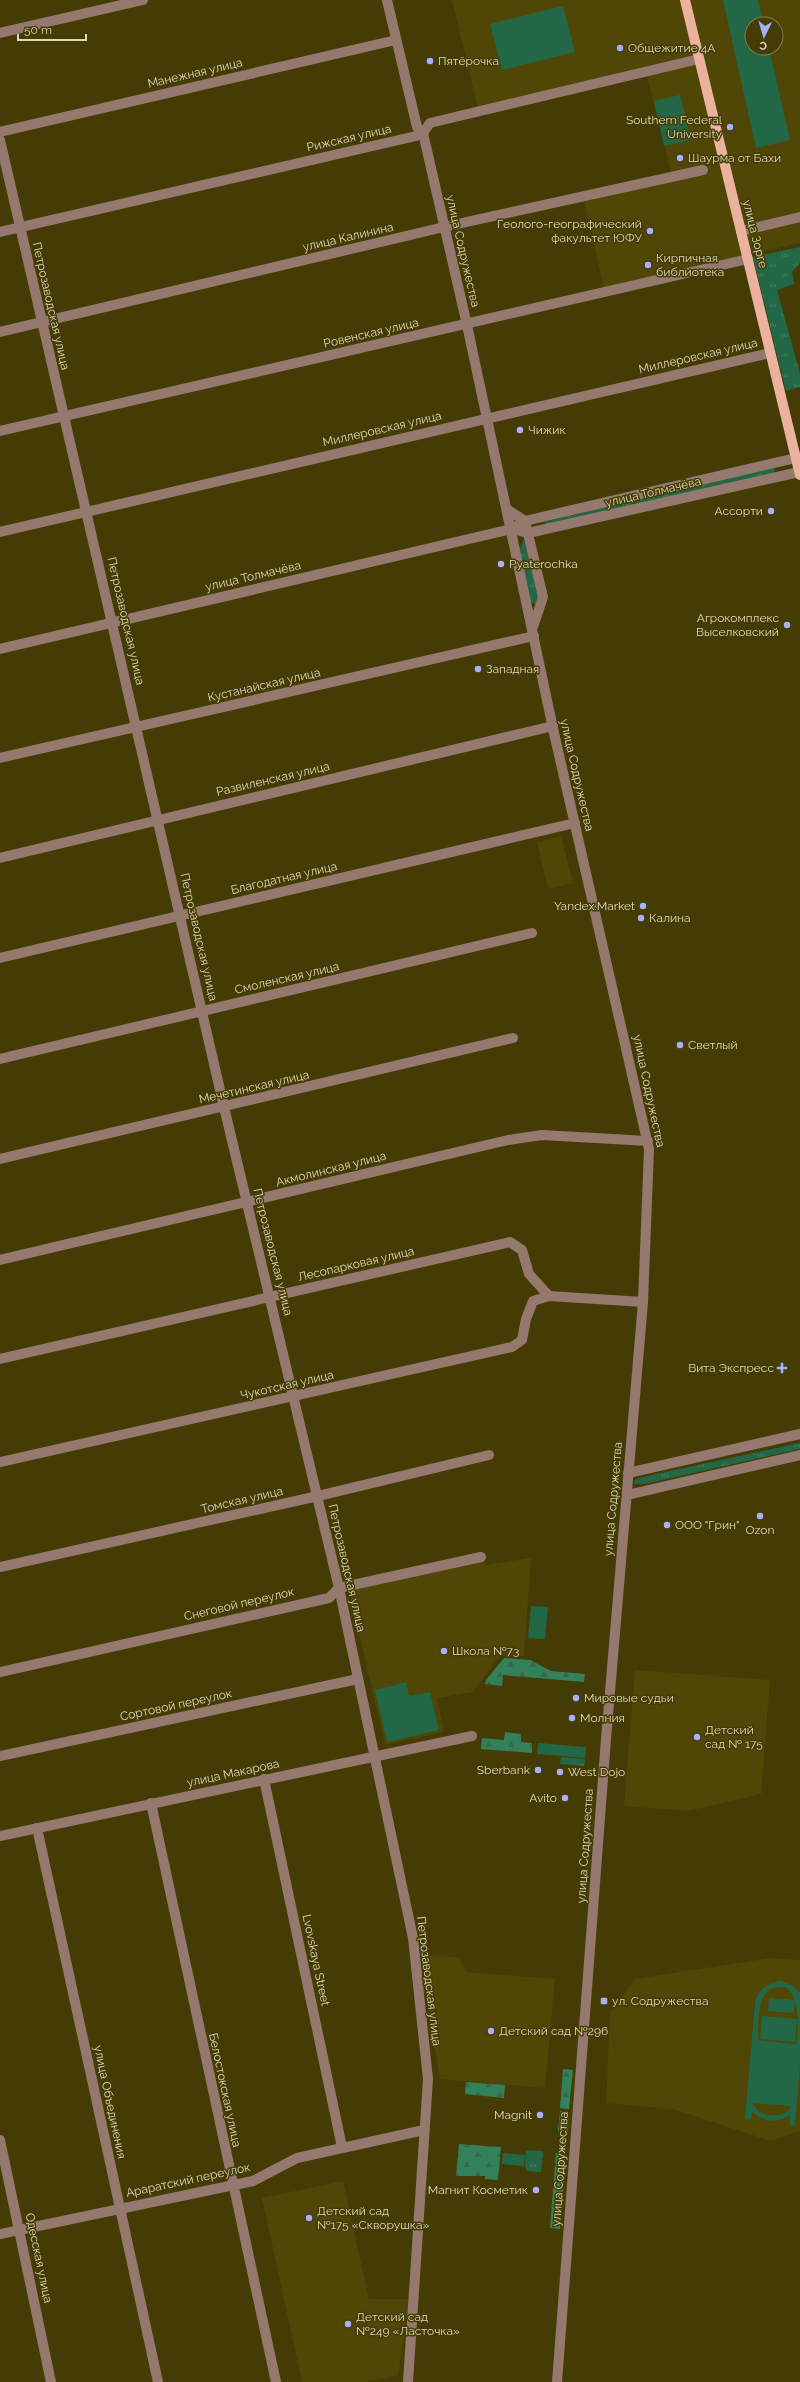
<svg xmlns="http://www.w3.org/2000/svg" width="800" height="2382" viewBox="0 0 800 2382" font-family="Raleway,sans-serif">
  <defs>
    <pattern id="grass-tufts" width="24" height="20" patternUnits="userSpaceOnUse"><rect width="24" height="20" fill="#226847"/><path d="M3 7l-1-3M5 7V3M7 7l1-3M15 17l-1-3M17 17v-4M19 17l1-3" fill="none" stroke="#427d5f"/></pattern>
    <pattern id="forest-firs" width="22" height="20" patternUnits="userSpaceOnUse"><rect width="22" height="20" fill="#32815a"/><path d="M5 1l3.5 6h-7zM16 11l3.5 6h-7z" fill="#39674c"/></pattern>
  </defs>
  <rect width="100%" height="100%" fill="#453c05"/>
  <g fill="#504606" fill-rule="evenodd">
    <path d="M452,0h348v243l-196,45 -20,-87 89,-21 -28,-112 -167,40zM752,24h24v24h-24z"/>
    <polygon points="561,836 573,883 548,889 537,843"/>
    <polygon points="531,1558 524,1656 501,1655 473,1692 437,1698 444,1732 385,1745 349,1590 484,1560 485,1565"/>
    <polygon points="635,1670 770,1680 761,1794 688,1811 624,1806"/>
    <polygon points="420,1955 459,1957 466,1972 555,1979 545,2088 440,2079"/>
    <polygon points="771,1958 800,1960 800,2131 771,2141 673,2109 606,2103 610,2013 635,1979"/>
    <polygon points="343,2181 369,2299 410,2299 398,2375 367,2382 302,2382 262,2198"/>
  </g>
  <g fill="url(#grass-tufts)">
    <polygon points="800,247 800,263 792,272 794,284 777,290 800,374 800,387 786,391 753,257"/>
    <polygon points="772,468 775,469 774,473 546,525 544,522"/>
    <polygon points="524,539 538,597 536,604 531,602 521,556 520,549"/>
    <polygon points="800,1443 800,1449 644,1484 634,1484 635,1480 643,1477"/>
    <polygon points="561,1757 585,1759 584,1766 560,1764"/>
    <polygon points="526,2150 543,2151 541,2172 527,2171 525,2166"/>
  </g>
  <g fill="url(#forest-firs)">
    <polygon points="504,1658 530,1660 551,1671 585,1674 584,1682 503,1675 502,1686 485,1684 486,1680"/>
    <polygon points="505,1732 521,1734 521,1742 532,1743 532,1753 481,1749 482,1738 504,1740"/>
    <polygon points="563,2069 573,2070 569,2109 560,2108"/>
    <polygon points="466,2082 505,2085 504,2098 465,2094"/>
    <polygon points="560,2111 569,2112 568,2132 558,2131"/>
    <polygon points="459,2144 501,2147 498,2180 485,2179 485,2176 456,2176"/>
    <polygon points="556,2153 566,2154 560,2229 550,2228"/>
  </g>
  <g fill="#226847" fill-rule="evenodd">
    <polygon points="723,0 758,0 764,24 752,24 752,48 769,48 790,140 756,148"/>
    <polygon points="563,6 575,52 502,70 490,24"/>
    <polygon points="680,95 691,140 664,146 654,101"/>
    <polygon points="531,1606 548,1607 545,1639 528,1638"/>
    <polygon points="406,1682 409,1696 430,1692 439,1730 387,1742 375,1690"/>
    <polygon points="538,1743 586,1747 585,1758 537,1754"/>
    <path d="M781,1981l12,5 7,7v72l-5,60h-5v-10c-13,9 -28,7 -38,-4l-1,9 -6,-1 10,-117c5,-13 11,-19 26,-21zM775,1987h11c14,11 13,38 10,57l-38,-4c1,-17 -3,-46 17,-53zM753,2103l38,3v1c-9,13 -33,11 -38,-4z"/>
    <polygon points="769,1998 795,2000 794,2013 768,2011"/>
    <polygon points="762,2016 797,2019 795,2042 760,2039"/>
    <polygon points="503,2153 525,2155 524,2166 502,2164"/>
  </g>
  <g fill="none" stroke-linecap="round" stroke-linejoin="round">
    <g stroke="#95786e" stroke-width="10">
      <polyline points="387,0 417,127 423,133 467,325 554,733 649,1149 643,1302 606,1739 557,2382"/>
      <polyline points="0,33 143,0"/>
      <polyline points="0,132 396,40"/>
      <polyline points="0,140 224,1107 339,1588 413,1938 428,2079 408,2382"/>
      <polyline points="741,231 800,217"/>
      <polyline points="0,232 416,136 423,133 430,123 699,59"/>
      <polyline points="0,332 444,227 703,170"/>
      <polyline points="0,431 748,259"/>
      <polyline points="508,510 525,521 543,597 533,627"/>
      <polyline points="512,529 528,533 799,472"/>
      <polyline points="0,532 770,353"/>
      <polyline points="0,649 512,529 525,521 796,458"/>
      <polyline points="0,758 534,636"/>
      <polyline points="0,858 553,726"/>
      <polyline points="0,958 575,823"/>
      <polyline points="0,1059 532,933"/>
      <polyline points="0,1159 513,1038"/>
      <polyline points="0,1260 508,1140 542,1135 648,1141"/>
      <polyline points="0,1359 510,1242 522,1250 529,1274 549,1296"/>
      <polyline points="0,1462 512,1347 522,1340 526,1319 533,1301 549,1296 643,1302"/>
      <polyline points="628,1473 800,1434"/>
      <polyline points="627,1495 800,1455"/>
      <polyline points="0,1567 318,1496 489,1455"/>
      <polyline points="0,1672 329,1598 339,1588 481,1557"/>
      <polyline points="0,1756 358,1679"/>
      <polyline points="264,1779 342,2147"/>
      <polyline points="151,1803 276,2382"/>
      <polyline points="37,1828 158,2382"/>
      <polyline points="0,1836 472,1736"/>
      <polyline points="0,2140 51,2382"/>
      <polyline points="0,2234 253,2181 297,2158 424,2130"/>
    </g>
    <polyline stroke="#edb29f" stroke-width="10" points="685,0 800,475"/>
  </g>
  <g fill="#a8b0fc" stroke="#453c05" stroke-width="1.5">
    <circle cx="620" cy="48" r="4"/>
    <circle cx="430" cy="61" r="4"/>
    <circle cx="730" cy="127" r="4"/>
    <circle cx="680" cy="158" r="4"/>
    <circle cx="650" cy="231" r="4"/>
    <circle cx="648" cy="265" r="4"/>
    <circle cx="520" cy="430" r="4"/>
    <circle cx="771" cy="511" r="4"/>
    <circle cx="501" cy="564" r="4"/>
    <circle cx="787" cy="625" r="4"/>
    <circle cx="478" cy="669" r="4"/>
    <circle cx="643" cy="906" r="4"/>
    <circle cx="641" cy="918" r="4"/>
    <circle cx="680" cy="1045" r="4"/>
    <path d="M780 1362h4v4h4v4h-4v4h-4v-4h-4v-4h4z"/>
    <circle cx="760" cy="1516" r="4"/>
    <circle cx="667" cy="1525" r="4"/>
    <circle cx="444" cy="1651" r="4"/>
    <circle cx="576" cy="1698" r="4"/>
    <circle cx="572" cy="1718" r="4"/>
    <circle cx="697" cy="1737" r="4"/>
    <circle cx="538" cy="1770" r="4"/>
    <circle cx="560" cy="1772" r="4"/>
    <circle cx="565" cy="1798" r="4"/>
    <rect x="600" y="1997" width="8" height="8" rx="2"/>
    <circle cx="491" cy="2031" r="4"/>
    <circle cx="540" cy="2115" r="4"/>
    <circle cx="536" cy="2190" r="4"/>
    <circle cx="309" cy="2218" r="4"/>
    <circle cx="348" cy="2324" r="4"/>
  </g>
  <g text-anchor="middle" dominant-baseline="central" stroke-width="3" stroke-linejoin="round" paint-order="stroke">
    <g font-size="12" fill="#ded8b8" stroke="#453c05" text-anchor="start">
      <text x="628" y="48">Общежитие 4А</text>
      <text x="438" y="61">Пятёрочка</text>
      <text x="722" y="120" text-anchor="end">Southern Federal<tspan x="722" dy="14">University</tspan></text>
      <text x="688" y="158">Шаурма от Бахи</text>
      <text x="642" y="224" text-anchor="end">Геолого-географический<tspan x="642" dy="14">факультет ЮФУ</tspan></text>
      <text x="656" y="258">Кирпичная<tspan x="656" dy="14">библиотека</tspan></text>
      <text x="528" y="430">Чижик</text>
      <text x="763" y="511" text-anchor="end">Ассорти</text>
      <text x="509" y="564">Pyaterochka</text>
      <text x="779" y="618" text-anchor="end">Агрокомплекс<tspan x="779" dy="14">Выселковский</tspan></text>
      <text x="486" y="669">Западная</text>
      <text x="635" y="906" text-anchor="end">Yandex.Market</text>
      <text x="649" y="918">Калина</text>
      <text x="688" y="1045">Светлый</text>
      <text x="774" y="1368" text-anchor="end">Вита Экспресс</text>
      <text x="675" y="1525">ООО "Грин"</text>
      <text x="760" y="1530" text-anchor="middle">Ozon</text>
      <text x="452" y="1651">Школа №73</text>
      <text x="584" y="1698">Мировые судьи</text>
      <text x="580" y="1718">Молния</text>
      <text x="705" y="1730">Детский<tspan x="705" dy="14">сад № 175</tspan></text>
      <text x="530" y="1770" text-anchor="end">Sberbank</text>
      <text x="568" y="1772">West Dojo</text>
      <text x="557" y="1798" text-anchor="end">Avito</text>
      <text x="612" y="2001">ул. Содружества</text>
      <text x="499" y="2031">Детский сад №296</text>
      <text x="532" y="2115" text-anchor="end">Magnit</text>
      <text x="528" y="2190" text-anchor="end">Магнит Косметик</text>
      <text x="317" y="2211">Детский сад<tspan x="317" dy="14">№175 «Скворушка»</tspan></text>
      <text x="356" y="2317">Детский сад<tspan x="356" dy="14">№249 «Ласточка»</tspan></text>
    </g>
    <g font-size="12" fill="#ded8b8" stroke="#453c05">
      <text transform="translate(195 73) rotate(-13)">Манежная улица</text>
      <text transform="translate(349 138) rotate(-13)">Рижская улица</text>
      <text transform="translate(755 234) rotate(76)">улица Зорге</text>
      <text transform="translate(348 237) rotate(-13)">улица Калинина</text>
      <text transform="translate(463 251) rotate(77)">улица Содружества</text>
      <text transform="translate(51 306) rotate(77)">Петрозаводская улица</text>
      <text transform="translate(371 333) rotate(-13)">Ровенская улица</text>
      <text transform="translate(698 356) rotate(-13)">Миллеровская улица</text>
      <text transform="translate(382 429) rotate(-13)">Миллеровская улица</text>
      <text transform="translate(653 492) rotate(-13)">улица Толмачёва</text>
      <text transform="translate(253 576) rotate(-13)">улица Толмачёва</text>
      <text transform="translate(126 621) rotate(77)">Петрозаводская улица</text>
      <text transform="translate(264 685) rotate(-13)">Кустанайская улица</text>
      <text transform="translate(577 775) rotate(77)">улица Содружества</text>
      <text transform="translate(273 779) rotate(-13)">Развиленская улица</text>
      <text transform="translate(284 878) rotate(-13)">Благодатная улица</text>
      <text transform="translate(199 937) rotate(77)">Петрозаводская улица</text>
      <text transform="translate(287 978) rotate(-13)">Смоленская улица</text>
      <text transform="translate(254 1087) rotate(-13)">Мечетинская улица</text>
      <text transform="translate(649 1091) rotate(78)">улица Содружества</text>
      <text transform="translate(331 1169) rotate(-14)">Акмолинская улица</text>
      <text transform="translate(273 1252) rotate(76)">Петрозаводская улица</text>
      <text transform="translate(356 1264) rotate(-13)">Лесопарковая улица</text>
      <text transform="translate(287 1385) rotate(-13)">Чукотская улица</text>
      <text transform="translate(613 1499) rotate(-85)">улица Содружества</text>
      <text transform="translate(242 1500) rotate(-13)">Томская улица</text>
      <text transform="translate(347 1568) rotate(77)">Петрозаводская улица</text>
      <text transform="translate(239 1604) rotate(-13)">Снеговой переулок</text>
      <text transform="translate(176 1705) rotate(-12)">Сортовой переулок</text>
      <text transform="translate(233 1773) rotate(-12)">улица Макарова</text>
      <text transform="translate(585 1846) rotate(-86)">улица Содружества</text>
      <text transform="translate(316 1960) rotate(78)">Lvovskaya Street</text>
      <text transform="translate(429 1981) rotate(83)">Петрозаводская улица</text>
      <text transform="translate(225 2090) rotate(78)">Белостокская улица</text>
      <text transform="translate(110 2102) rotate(78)">улица Объединения</text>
      <text transform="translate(560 2169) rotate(-86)">улица Содружества</text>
      <text transform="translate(188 2180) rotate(-12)">Араратский переулок</text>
      <text transform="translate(39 2258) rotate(78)">Одесская улица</text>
    </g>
  </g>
  <g transform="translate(764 36) rotate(185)"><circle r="19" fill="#453c05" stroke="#827a4d"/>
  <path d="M0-3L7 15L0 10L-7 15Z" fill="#a8b0fc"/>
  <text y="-6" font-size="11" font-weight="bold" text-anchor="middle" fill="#ded8b8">С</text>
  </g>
  <path d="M18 34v6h68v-6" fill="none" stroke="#ded8b8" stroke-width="2"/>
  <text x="24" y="34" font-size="12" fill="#ded8b8" stroke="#453c05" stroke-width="3" paint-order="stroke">50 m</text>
</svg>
